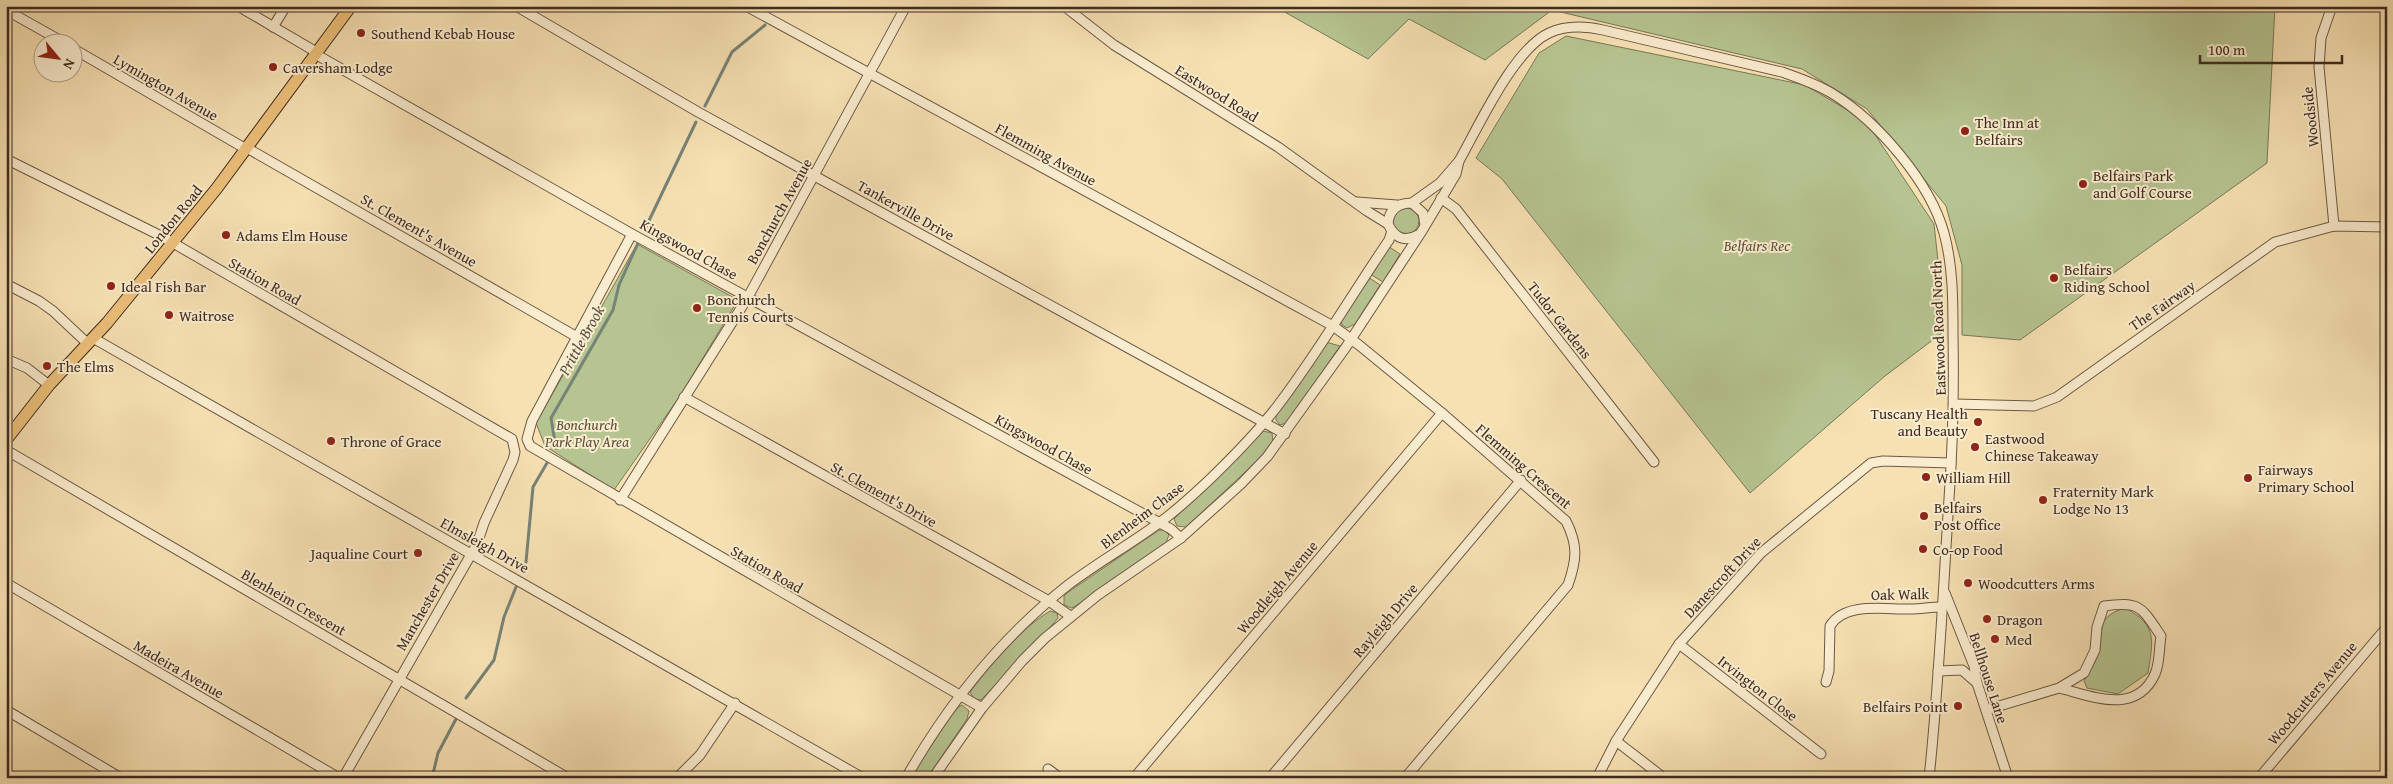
<svg xmlns="http://www.w3.org/2000/svg" width="2393" height="784" viewBox="0 0 2393 784" font-family="'Gentium Book Plus',serif">
  <rect width="100%" height="100%" fill="#f7e1b3"/>
  <filter id="stains"><feTurbulence type="fractalNoise" baseFrequency=".004" numOctaves="4"/><feColorMatrix values="0 0 0 0 .2 0 0 0 0 .09 0 0 0 0 .02 0 0 0 .5 -.17"/></filter>
  <radialGradient id="worn" r=".72"><stop offset=".6" stop-color="#630" stop-opacity="0"/><stop offset="1" stop-color="#630" stop-opacity=".3"/></radialGradient>
  <g fill="#b6c491" stroke="#7a7859">
    <polygon points="1274,6 2275,6 2267,163 2020,340 1962,335 1962,265 1946,206 1867,109 1802,69 1552,10 1485,60 1409,19 1368,59"/>
    <polygon points="1566,36 1805,85 1866,121 1934,224 1941,288 1942,333 1885,376 1750,493 1502,179 1476,158 1539,53"/>
    <circle cx="1406" cy="221" r="13"/>
    <polygon points="637,244 738,300 680,396 614,490 545,446 536,423"/>
    <polygon points="1388,246 1400,254 1383,282 1370,274"/>
    <polygon points="1368,277 1380,285 1355,324 1347,328 1342,325 1341,319"/>
    <polygon points="1326,342 1340,346 1289,422 1280,425 1276,420 1276,413"/>
    <polygon points="1263,431 1272,433 1273,443 1256,462 1186,527 1177,526 1174,519 1177,516 1239,457"/>
    <polygon points="1159,530 1164,530 1169,535 1165,545 1074,607 1071,608 1064,605 1064,596 1067,593"/>
    <path d="M2125,608c33,17 28,33 23,65l-30,21 -31,-6 -3,-7c4,-8 10,-16 13,-24 9,-25 -5,-39 28,-49z"/>
    <path d="M1050,611l7,2 1,5 -6,7 -71,75 -7,-1 -4,-7c22,-29 49,-62 80,-81z"/>
    <path d="M962,705l7,6 -2,8 -40,59h-16c9,-15 37,-67 51,-73z"/>
  </g>
  <g fill="none" stroke-linecap="round" stroke-linejoin="round">
    <g stroke="#778376" stroke-width="3">
      <polyline points="773,10 774,6"/>
      <polyline points="705,106 732,52 765,25"/>
      <polyline points="645,229 696,122"/>
      <polyline points="556,448 551,418 613,310 619,285 638,243"/>
      <polyline points="526,562 533,487 547,463"/>
      <polyline points="466,698 494,660 504,617 516,587"/>
      <polyline points="432,778 438,753 456,719"/>
    </g>
    <defs>
      <g id="minor">
        <polyline points="238,6 318,53"/>
        <polyline points="516,6 698,112 1285,434"/>
        <path d="M746,6l587,320 26,19 83,68 124,108c12,24 11,38 2,64l-163,193"/>
        <polyline points="1064,6 1114,45 1278,147 1367,211 1388,224"/>
        <polyline points="2332,6 2321,38 2319,67 2334,226"/>
        <polyline points="6,10 63,42"/>
        <polyline points="273,27 286,6"/>
        <polyline points="72,48 246,149"/>
        <polyline points="317,55 632,234 1171,529 1181,538"/>
        <polyline points="247,148 577,337"/>
        <polyline points="6,159 161,236 512,439 515,452 513,460 484,523 477,544 343,778"/>
        <polyline points="1441,198 1456,209 1654,462"/>
        <polyline points="1357,202 1397,205"/>
        <polyline points="1412,203 1440,183 1459,161"/>
        <polyline points="632,234 532,421 527,439 530,446 982,708"/>
        <path d="M1418,235c-14,8 -24,2 -30,-11 1,-15 10,-21 24,-21l11,10 2,12"/>
        <polyline points="6,284 39,301 53,311 87,343"/>
        <polyline points="93,338 863,778"/>
        <polyline points="6,359 27,368 49,385"/>
        <polyline points="684,397 1049,601 1070,616"/>
        <polyline points="1955,404 2034,406 2057,397 2275,242 2334,226 2387,227"/>
        <polyline points="6,450 568,778"/>
        <polyline points="620,500 748,297 906,6"/>
        <polyline points="6,583 339,778"/>
        <polyline points="1945,593 1974,666 1977,683 2008,778"/>
        <polyline points="1679,644 1821,754"/>
        <polyline points="1938,671 1962,670 1977,683"/>
        <path d="M1826,682l3,-11 1,-45c15,-25 57,-16 81,-17 10,0 20,-2 31,-2"/>
        <polyline points="6,710 121,778"/>
        <path d="M1986,710l73,-22 25,-15 11,-23 2,-23 7,-21c37,-5 37,1 57,30 -2,11 -1,27 -6,38 -19,42 -63,22 -96,14"/>
        <polyline points="1616,741 1664,778"/>
        <polyline points="1048,769 1060,778"/>
        <polyline points="677,778 700,755 735,703"/>
        <path d="M906,778c42,-74 95,-140 162,-193 29,-22 61,-40 91,-62 17,-12 33,-27 49,-42 26,-25 52,-51 74,-81 38,-51 71,-107 107,-160l3,-9"/>
        <path d="M933,778l49,-70 40,-47 23,-23 53,-43 83,-57 60,-54 26,-27 79,-110 76,-116 34,-57 3,-13c20,-35 54,-111 90,-128 18,-8 36,-7 54,-3l179,42c17,6 35,12 51,22 44,27 97,88 111,139 9,33 9,67 9,101 1,55 0,110 -4,165 -6,93 -10,186 -20,279"/>
        <polyline points="1134,778 1442,413"/>
        <polyline points="1270,778 1521,480"/>
        <polyline points="1597,778 1616,741 1679,644 1761,553 1871,463 1883,461 1951,463"/>
        <polyline points="2259,778 2387,627"/>
      </g>
      <polyline id="major" points="6,440 49,385 107,323 217,188 351,6"/>
    </defs>
    <use href="#minor" stroke="#6c5846" stroke-width="11"/>
    <use href="#major" stroke="#3e2b21" stroke-width="13"/>
    <use href="#minor" stroke="#faecce" stroke-width="9"/>
    <use href="#major" stroke="#ecc07a" stroke-width="11"/>
  </g>
  <g fill="#8f2418" stroke="#faecce" stroke-width="2">
    <circle cx="361" cy="33" r="5"/>
    <circle cx="273" cy="67" r="5"/>
    <circle cx="1965" cy="131" r="5"/>
    <circle cx="2083" cy="184" r="5"/>
    <circle cx="226" cy="235" r="5"/>
    <circle cx="2054" cy="278" r="5"/>
    <circle cx="111" cy="286" r="5"/>
    <circle cx="697" cy="308" r="5"/>
    <circle cx="169" cy="315" r="5"/>
    <circle cx="47" cy="366" r="5"/>
    <circle cx="1978" cy="422" r="5"/>
    <circle cx="331" cy="441" r="5"/>
    <circle cx="1975" cy="447" r="5"/>
    <circle cx="1926" cy="477" r="5"/>
    <circle cx="2248" cy="478" r="5"/>
    <circle cx="2043" cy="500" r="5"/>
    <circle cx="1924" cy="516" r="5"/>
    <circle cx="1923" cy="549" r="5"/>
    <circle cx="418" cy="553" r="5"/>
    <circle cx="1968" cy="583" r="5"/>
    <circle cx="1987" cy="619" r="5"/>
    <circle cx="1995" cy="639" r="5"/>
    <circle cx="1958" cy="706" r="5"/>
  </g>
  <g text-anchor="middle" dominant-baseline="central" stroke-width="4" stroke-linejoin="round" paint-order="stroke">
    <g font-size="15" fill="#3e2b21" stroke="#faecce" text-anchor="start">
      <text x="371" y="33">Southend Kebab House</text>
      <text x="283" y="67">Caversham Lodge</text>
      <text x="1975" y="122">The Inn at<tspan x="1975" dy="17">Belfairs</tspan></text>
      <text x="2093" y="175">Belfairs Park<tspan x="2093" dy="17">and Golf Course</tspan></text>
      <text x="236" y="235">Adams Elm House</text>
      <text x="2064" y="269">Belfairs<tspan x="2064" dy="17">Riding School</tspan></text>
      <text x="121" y="286">Ideal Fish Bar</text>
      <text x="707" y="299">Bonchurch<tspan x="707" dy="17">Tennis Courts</tspan></text>
      <text x="179" y="315">Waitrose</text>
      <text x="57" y="366">The Elms</text>
      <text x="1968" y="413" text-anchor="end">Tuscany Health<tspan x="1968" dy="17">and Beauty</tspan></text>
      <text x="1985" y="438">Eastwood<tspan x="1985" dy="17">Chinese Takeaway</tspan></text>
      <text x="341" y="441">Throne of Grace</text>
      <text x="2258" y="469">Fairways<tspan x="2258" dy="17">Primary School</tspan></text>
      <text x="1936" y="477">William Hill</text>
      <text x="2053" y="491">Fraternity Mark<tspan x="2053" dy="17">Lodge No 13</tspan></text>
      <text x="1934" y="507">Belfairs<tspan x="1934" dy="17">Post Office</tspan></text>
      <text x="1933" y="549">Co-op Food</text>
      <text x="408" y="553" text-anchor="end">Jaqualine Court</text>
      <text x="1978" y="583">Woodcutters Arms</text>
      <text x="1997" y="619">Dragon</text>
      <text x="2005" y="639">Med</text>
      <text x="1948" y="706" text-anchor="end">Belfairs Point</text>
    </g>
    <g font-size="15" fill="#3e2b21" stroke="#faecce">
      <text transform="translate(166 87) rotate(30)">Lymington Avenue</text>
      <text transform="translate(1217 93) rotate(32)">Eastwood Road</text>
      <text transform="translate(2310 117) rotate(-96)">Woodside</text>
      <text transform="translate(1046 154) rotate(29)">Flemming Avenue</text>
      <text transform="translate(906 210) rotate(29)">Tankerville Drive</text>
      <text transform="translate(779 211) rotate(-61)">Bonchurch Avenue</text>
      <text transform="translate(173 219) rotate(-51)">London Road</text>
      <text transform="translate(419 230) rotate(30)">St. Clement's Avenue</text>
      <text transform="translate(689 249) rotate(29)">Kingswood Chase</text>
      <text transform="translate(265 281) rotate(30)">Station Road</text>
      <text transform="translate(2162 305) rotate(-35)">The Fairway</text>
      <text transform="translate(1560 320) rotate(52)">Tudor Gardens</text>
      <text transform="translate(1938 328) rotate(-92)">Eastwood Road North</text>
      <text transform="translate(1044 444) rotate(29)">Kingswood Chase</text>
      <text transform="translate(1524 466) rotate(41)">Flemming Crescent</text>
      <text transform="translate(884 494) rotate(29)">St. Clement's Drive</text>
      <text transform="translate(1142 515) rotate(-37)">Blenheim Chase</text>
      <text transform="translate(485 545) rotate(29)">Elmsleigh Drive</text>
      <text transform="translate(767 569) rotate(30)">Station Road</text>
      <text transform="translate(1722 577) rotate(-47)">Danescroft Drive</text>
      <text transform="translate(1277 587) rotate(-50)">Woodleigh Avenue</text>
      <text transform="translate(1900 594) rotate(-1)">Oak Walk</text>
      <text transform="translate(427 601) rotate(-60)">Manchester Drive</text>
      <text transform="translate(294 602) rotate(30)">Blenheim Crescent</text>
      <text transform="translate(1385 620) rotate(-50)">Rayleigh Drive</text>
      <text transform="translate(179 669) rotate(30)">Madeira Avenue</text>
      <text transform="translate(1989 678) rotate(72)">Bellhouse Lane</text>
      <text transform="translate(1758 688) rotate(38)">Irvington Close</text>
      <text transform="translate(2312 693) rotate(-50)">Woodcutters Avenue</text>
    </g>
    <g font-size="15" font-style="italic" fill="#5c513d" stroke="#faecce">
      <text x="1757" y="245">Belfairs Rec</text>
      <text x="587" y="424">Bonchurch<tspan x="587" dy="17">Park Play Area</tspan></text>
    </g>
    <g font-size="16" font-style="italic" fill="#565044" stroke="#faecce">
      <text transform="translate(581 340) rotate(-61)">Prittle Brook</text>
    </g>
  </g>
  <rect width="2393" height="784" fill="none" stroke="#f7e1b3" stroke-width="25"/>
  <rect x="8" y="8" width="2378" height="769" fill="none" stroke="#3e2b21" stroke-width="2.5"/>
  <rect x="12" y="12" width="2368" height="759" fill="none" stroke="#3e2b21"/>
  <g transform="translate(58 58) rotate(119)"><circle r="24" fill="#faecce" stroke="#af9f89"/>
  <path d="M0-4L9 19L0 12L-9 19Z" fill="#8f2418"/>
  <text y="-8" font-size="14" font-weight="bold" text-anchor="middle" fill="#3e2b21">N</text>
  </g>
  <path d="M2200 55v8h142v-8" fill="none" stroke="#3e2b21" stroke-width="2.5"/>
  <text x="2208" y="55" font-size="15" fill="#3e2b21" stroke="#faecce" stroke-width="4" paint-order="stroke">100 m</text>
  <rect width="100%" height="100%" filter="url(#stains)"/>
  <rect width="100%" height="100%" fill="url(#worn)"/>
</svg>
